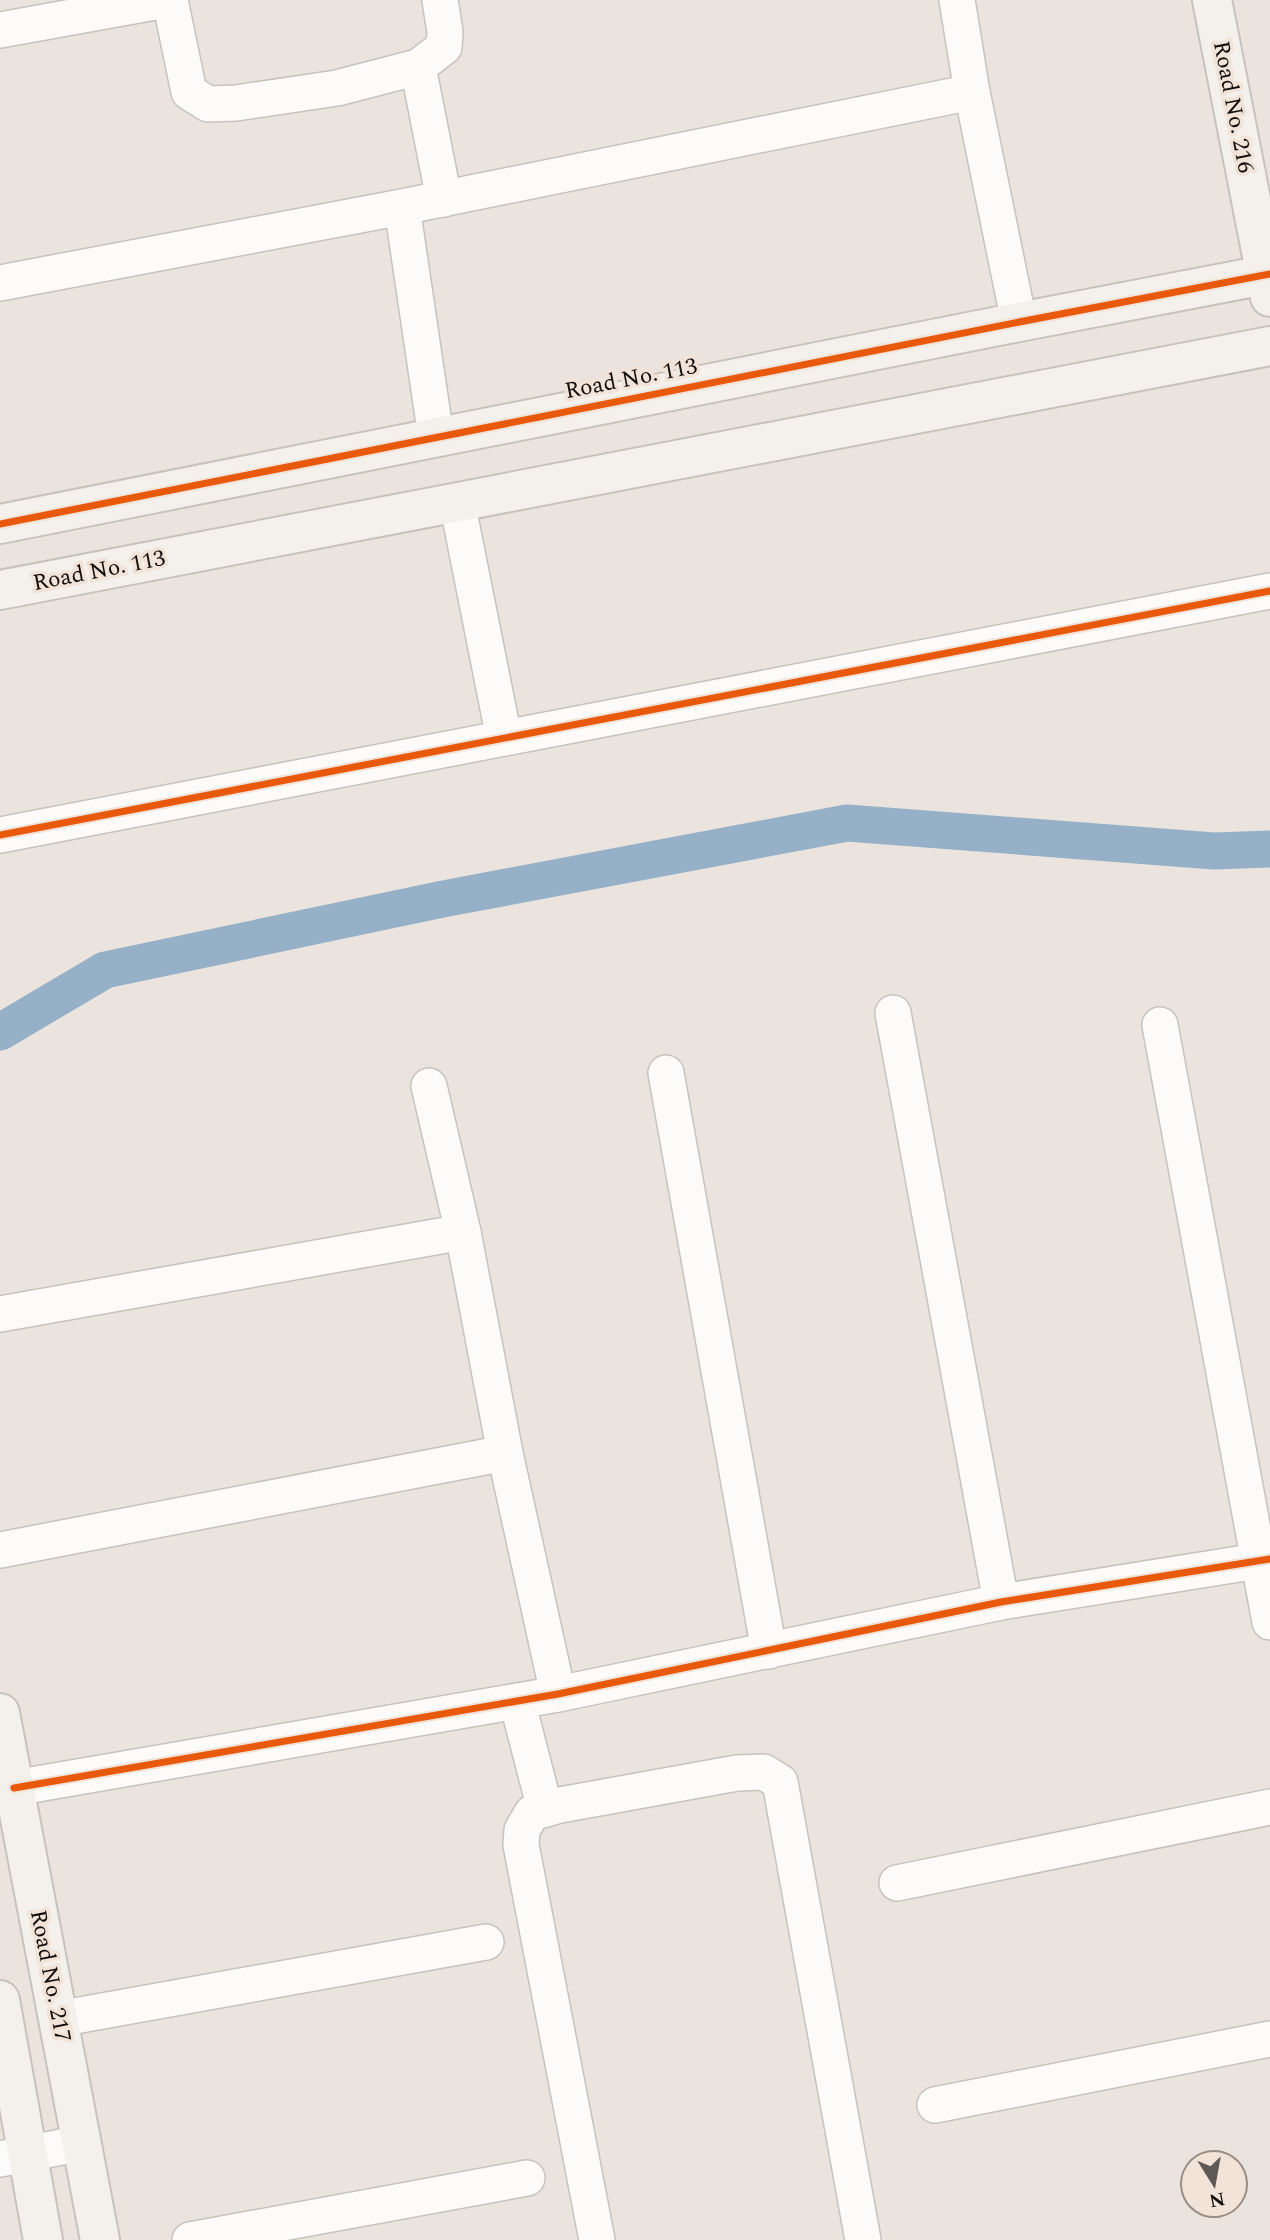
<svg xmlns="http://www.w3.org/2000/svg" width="1270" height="2240" viewBox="0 0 1270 2240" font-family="Spectral,serif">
  <rect width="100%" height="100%" fill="#ebe4de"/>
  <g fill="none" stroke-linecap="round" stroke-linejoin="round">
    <polyline stroke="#96b0c7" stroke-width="37" points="0,1032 105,970 443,899 847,823 1214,851 1270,849"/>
    <defs>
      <g id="street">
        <polyline points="170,0 189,92 208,104 236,103 337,88 418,67 444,47 445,32 440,0"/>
        <polyline points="957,0 972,92 1019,322"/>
        <polyline points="0,30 166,0"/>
        <polyline points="418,67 444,199"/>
        <polyline points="402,207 436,437"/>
        <polyline points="0,283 402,207 972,92"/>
        <polyline points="457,502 504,738"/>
        <polyline points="0,835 1270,591"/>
        <polyline points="893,1013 1001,1602"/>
        <polyline points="1160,1025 1270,1622"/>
        <polyline points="666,1073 769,1651"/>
        <polyline points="429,1086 463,1232 505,1453 558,1694"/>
        <polyline points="0,1314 463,1232"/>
        <polyline points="0,1550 505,1453"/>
        <polyline points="517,1701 545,1809"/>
        <polyline points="14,1788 558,1694 1001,1602 1270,1559"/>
        <polyline points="897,1883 1270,1807"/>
        <polyline points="58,2019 486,1942"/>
        <polyline points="935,2105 1270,2039"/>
        <polyline points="0,2159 82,2143"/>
        <polyline points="190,2240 527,2178"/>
        <polyline points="597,2240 521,1845 522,1830 532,1813 560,1805 737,1773 764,1772 780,1782 863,2240"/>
      </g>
      <g id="secondary">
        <polyline points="1212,0 1270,297"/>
        <polyline points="0,524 1019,322 1270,274"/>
        <polyline points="0,590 1270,346"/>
        <polyline points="0,1713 100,2240"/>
        <polyline points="0,2000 43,2240"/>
      </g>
    </defs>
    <use href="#street" stroke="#c8c2bd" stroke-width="38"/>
    <use href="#secondary" stroke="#c8c2bd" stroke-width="42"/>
    <use href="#street" stroke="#fcfbfa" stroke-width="35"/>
    <use href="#secondary" stroke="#f4f1ec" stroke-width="38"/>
    <defs>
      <g id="cycleway">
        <polyline points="0,524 1019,322 1270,274"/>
        <polyline points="0,835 1270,591"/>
        <polyline points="14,1788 558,1694 1001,1602 1270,1559"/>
      </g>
    </defs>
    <use href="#cycleway" stroke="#f1e3d8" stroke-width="11"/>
    <use href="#cycleway" stroke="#e8590c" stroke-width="7"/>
  </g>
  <g text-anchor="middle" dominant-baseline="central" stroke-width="7" stroke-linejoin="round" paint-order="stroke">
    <g font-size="23" fill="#130e0b" stroke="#f1e3d8">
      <text transform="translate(1233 107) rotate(79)">Road No. 216</text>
      <text transform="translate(631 379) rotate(-11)">Road No. 113</text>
      <text transform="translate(99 571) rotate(-11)">Road No. 113</text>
      <text transform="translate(50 1976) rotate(79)">Road No. 217</text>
    </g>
  </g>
  <g transform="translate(1214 2184) rotate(169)"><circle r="33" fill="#f1e3d8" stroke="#988e86" stroke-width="2"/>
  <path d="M0-5L12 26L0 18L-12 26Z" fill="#5f5955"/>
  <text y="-10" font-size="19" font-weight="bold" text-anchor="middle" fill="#130e0b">N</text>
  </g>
</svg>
